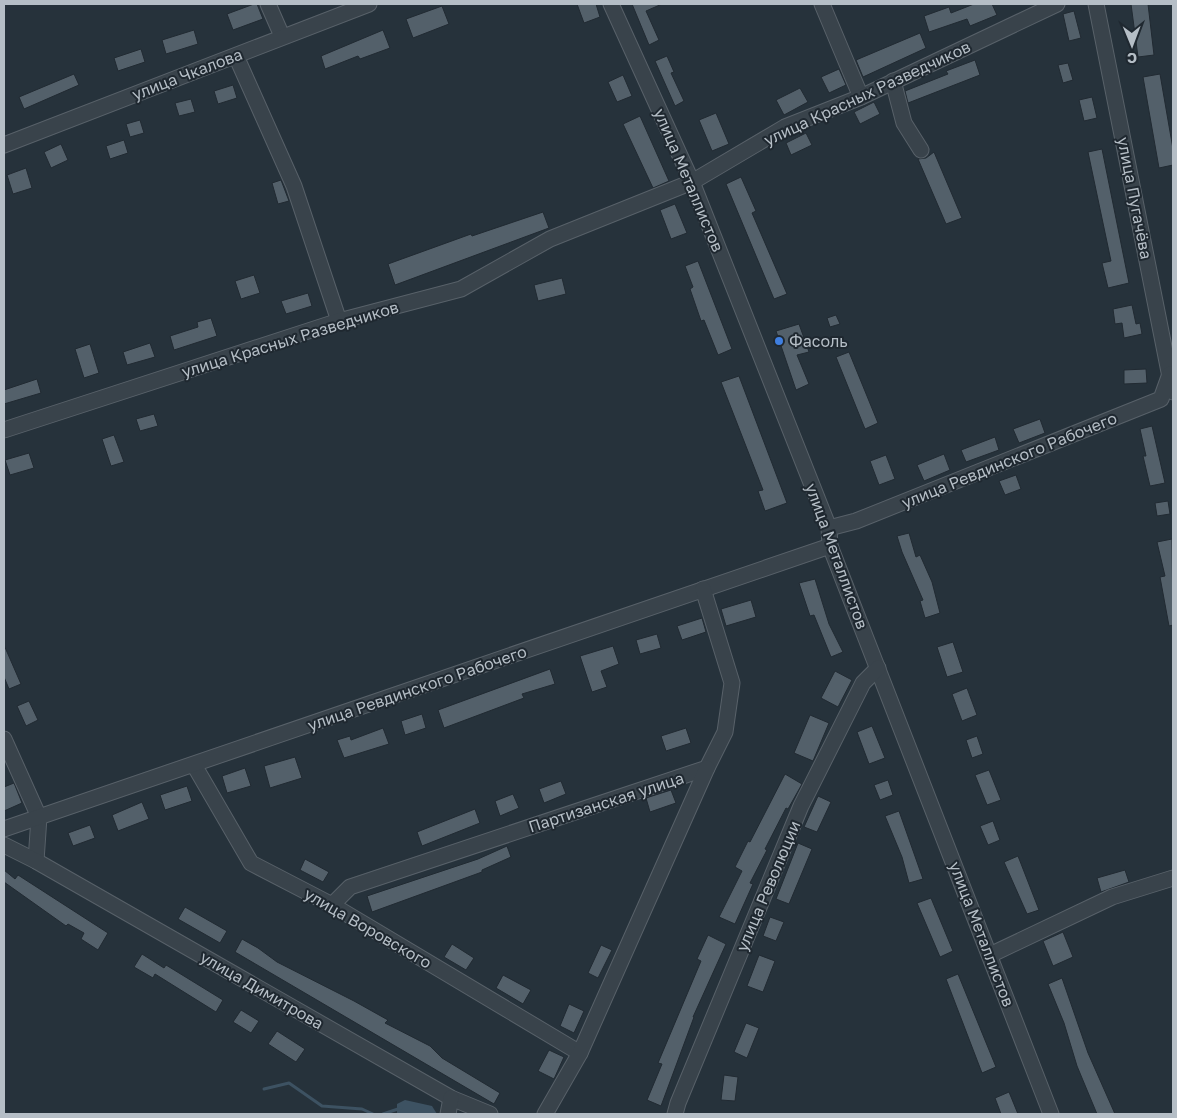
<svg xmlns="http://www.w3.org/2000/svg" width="1177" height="1118" viewBox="0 0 1177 1118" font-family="'Golos Text',sans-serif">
  <rect width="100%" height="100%" fill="#26323b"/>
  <polygon fill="#3d5262" points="405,1100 432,1106 437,1114 397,1114 397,1104"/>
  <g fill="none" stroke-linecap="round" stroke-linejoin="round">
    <g stroke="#3d5262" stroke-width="3">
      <polyline points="264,1089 289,1083 322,1106 362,1109 373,1114"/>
      <polyline points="383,1114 401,1108"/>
    </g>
  </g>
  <g fill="#53606a" stroke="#212a32">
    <polygon points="254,4 257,4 263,19 233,30 227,14"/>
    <polygon points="577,4 596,4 600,17 584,23"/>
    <polygon points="632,4 662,4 646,11 659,40 649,45"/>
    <polygon points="974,4 992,4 997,15 970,26 967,19 929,32 924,16 949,7 951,13"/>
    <polygon points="1131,4 1148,4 1154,55 1138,57"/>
    <polygon points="442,6 449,24 413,38 406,19"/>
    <polygon points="1074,11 1081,38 1069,41 1063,14"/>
    <polygon points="194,30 198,44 166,54 162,40"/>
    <polygon points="383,30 390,48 360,59 358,56 325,69 321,56"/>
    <polygon points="920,33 926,48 863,77 856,60"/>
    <polygon points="141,49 145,62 118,71 114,58"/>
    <polygon points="667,56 674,72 671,73 684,101 675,106 655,61"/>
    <polygon points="975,60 980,75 908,103 905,91 948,74 946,71"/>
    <polygon points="1068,63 1073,80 1063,83 1058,65"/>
    <polygon points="839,69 846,85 829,93 821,77"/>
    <polygon points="74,74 79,85 24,109 19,97"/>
    <polygon points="1160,74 1173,149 1173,165 1159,168 1143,77"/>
    <polygon points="623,75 632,96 617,102 608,82"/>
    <polygon points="233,85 237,98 218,104 214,91"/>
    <polygon points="800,88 808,102 784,115 776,100"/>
    <polygon points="1092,97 1097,118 1084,121 1079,100"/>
    <polygon points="191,99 195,112 179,116 175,103"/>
    <polygon points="874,102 880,114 860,124 854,112"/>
    <polygon points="716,113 729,144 712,151 699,120"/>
    <polygon points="640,116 669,181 653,188 623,124"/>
    <polygon points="140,120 144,133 130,137 126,124"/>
    <polygon points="806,133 812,145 791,155 786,143"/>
    <polygon points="124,140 128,153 110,159 106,146"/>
    <polygon points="61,144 68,160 51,168 44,152"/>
    <polygon points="1102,149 1129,283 1108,288 1102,263 1111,261 1088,152"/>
    <polygon points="934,152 962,218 946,224 918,159 926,158"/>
    <polygon points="26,168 32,188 13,194 7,175"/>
    <polygon points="741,177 756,211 752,213 787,294 774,299 726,184"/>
    <polygon points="281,180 289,201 278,204 272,183"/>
    <polygon points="675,204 687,233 671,239 660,210"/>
    <polygon points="543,212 549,228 395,285 388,264 471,234 472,236"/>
    <polygon points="698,261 732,349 718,355 704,320 701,321 690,289 693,287 685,266"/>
    <polygon points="254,275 260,293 241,299 235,281"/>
    <polygon points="562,278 566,294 538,301 534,285"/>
    <polygon points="308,293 312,306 286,314 281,301"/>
    <polygon points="1132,305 1136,324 1140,323 1142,334 1124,338 1122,323 1115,324 1113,309"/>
    <polygon points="836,315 840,324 830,327 827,318"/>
    <polygon points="211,318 217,336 174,350 170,336 198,327 197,322"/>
    <polygon points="799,324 809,352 797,355 809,384 796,390 776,331"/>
    <polygon points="150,343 155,357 127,365 123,352"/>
    <polygon points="90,344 99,373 84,378 75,349"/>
    <polygon points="849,352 878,423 865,429 836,357"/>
    <polygon points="1146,369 1147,383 1124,384 1124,370"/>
    <polygon points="739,376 787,503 765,511 758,491 763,490 721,382"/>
    <polygon points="37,379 41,393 4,404 4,390"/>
    <polygon points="154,414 158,426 140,431 136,419"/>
    <polygon points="1040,419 1045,433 1019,443 1013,429"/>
    <polygon points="1152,426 1165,483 1150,486 1143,456 1146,456 1140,429"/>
    <polygon points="114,435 124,462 111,466 102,439"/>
    <polygon points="995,437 999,450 966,462 961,450"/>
    <polygon points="29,453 34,468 10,475 5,460"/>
    <polygon points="944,454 950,470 924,481 917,465"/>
    <polygon points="886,455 895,479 879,485 870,461"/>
    <polygon points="1016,475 1021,489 1005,495 999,481"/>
    <polygon points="1168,501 1170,514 1157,516 1155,503"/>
    <polygon points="909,533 916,557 920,555 932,582 940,613 925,618 920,601 923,600 902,552 897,536"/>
    <polygon points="1172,539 1173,625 1169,626 1160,577 1165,576 1157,542"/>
    <polygon points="815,579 829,624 843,652 831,657 814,615 810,616 799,583"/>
    <polygon points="751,600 756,617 726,626 721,609"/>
    <polygon points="702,618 706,632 682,640 677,626"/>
    <polygon points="657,634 661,648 640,654 636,640"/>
    <polygon points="953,642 963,672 947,677 937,647"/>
    <polygon points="4,645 21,684 9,689 4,677"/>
    <polygon points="613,646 619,664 601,671 607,687 592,692 580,656"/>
    <polygon points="550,669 555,684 522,694 524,698 444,728 438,710"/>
    <polygon points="835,671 852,680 838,707 821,698"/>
    <polygon points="967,688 977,715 962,721 952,694"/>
    <polygon points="29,701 38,720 26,726 17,706"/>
    <polygon points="422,714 426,728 405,735 401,721"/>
    <polygon points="810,715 829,723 813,761 794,753"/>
    <polygon points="872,726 885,758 869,764 857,732"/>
    <polygon points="383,728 389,744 344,758 337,740 350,736 351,740"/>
    <polygon points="686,728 691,743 666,751 661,736"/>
    <polygon points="977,736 983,754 972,758 966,740"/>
    <polygon points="295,757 302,778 270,788 264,766"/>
    <polygon points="245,768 251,786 227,793 222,776"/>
    <polygon points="989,770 1001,800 987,805 975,775"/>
    <polygon points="785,774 802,784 788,809 786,808 765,849 767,850 750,883 753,884 735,924 719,917 742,871 735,867 748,841 750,842"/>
    <polygon points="888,780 893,795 880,800 874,785"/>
    <polygon points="561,781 566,794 544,803 539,789"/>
    <polygon points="14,783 22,803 4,811 4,787"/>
    <polygon points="187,786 192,801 165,810 160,795"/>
    <polygon points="671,790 676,803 650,812 646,798"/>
    <polygon points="513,794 519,808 500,816 495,801"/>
    <polygon points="818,796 831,802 817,832 804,827"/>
    <polygon points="142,802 149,819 118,831 112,815"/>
    <polygon points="475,809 480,823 422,846 417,832"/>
    <polygon points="899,811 923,879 909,883 902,857 885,816"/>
    <polygon points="993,821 1000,840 988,845 980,826"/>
    <polygon points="90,825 95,838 73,846 68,833"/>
    <polygon points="798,843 812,849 789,904 776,899"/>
    <polygon points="507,846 511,857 482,870 482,872 372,912 367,896 478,859"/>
    <polygon points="1018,856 1039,910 1027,914 1004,862"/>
    <polygon points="305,859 329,872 323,882 300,870"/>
    <polygon points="4,870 15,879 18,875 108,933 98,950 81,939 84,933 68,924 66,926 4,882"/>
    <polygon points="1125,870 1129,882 1101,892 1097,878"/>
    <polygon points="931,898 953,951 940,957 917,903"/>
    <polygon points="185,907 227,931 220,943 178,919"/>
    <polygon points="770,917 784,922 776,941 763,936"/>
    <polygon points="1063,932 1073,957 1053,966 1043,941"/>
    <polygon points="708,935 726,944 693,1017 694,1017 661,1106 647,1100 662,1064 658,1063 701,961 697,959"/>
    <polygon points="242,939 258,948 277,962 354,1001 388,1020 385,1023 430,1046 442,1058 500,1093 494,1104 235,952"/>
    <polygon points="452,944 474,958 466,970 444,957"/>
    <polygon points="601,945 612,950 598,978 588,973"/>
    <polygon points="142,954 164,968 166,965 223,1000 216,1012 155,974 153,978 134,967"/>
    <polygon points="759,955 775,961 763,992 747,986"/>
    <polygon points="958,974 996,1067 982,1073 946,979"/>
    <polygon points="503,975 531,990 523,1004 496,988"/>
    <polygon points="1062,978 1088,1053 1115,1114 1097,1114 1077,1066 1064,1023 1048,984"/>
    <polygon points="569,1004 584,1011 574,1033 560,1026"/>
    <polygon points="241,1010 259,1021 251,1033 233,1022"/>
    <polygon points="746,1023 759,1028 747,1058 734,1052"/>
    <polygon points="277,1031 305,1049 296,1062 268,1044"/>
    <polygon points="549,1050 564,1057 554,1079 538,1071"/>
    <polygon points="724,1075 738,1077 735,1101 721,1100"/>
    <polygon points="1009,1092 1018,1114 1001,1114 995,1098"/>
  </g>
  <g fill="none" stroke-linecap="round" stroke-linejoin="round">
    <defs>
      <g id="minor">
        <polyline points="268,4 282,36"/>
        <polyline points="611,4 692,182 829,528 830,546 1051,1114"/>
        <polyline points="822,4 861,97"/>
        <polyline points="1096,4 1173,392"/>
        <polyline points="236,56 294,186 339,321"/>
        <polyline points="893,81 904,123 921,150"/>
        <polyline points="4,145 369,4"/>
        <polyline points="4,430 339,321 461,289 550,239 692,182 785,127 861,97 1057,4"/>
        <polyline points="829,528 856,521 1161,399 1170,374"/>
        <polyline points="4,739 39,817 36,861"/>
        <polyline points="194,765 251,863 332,905 580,1053"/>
        <polyline points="4,829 830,546"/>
        <polyline points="4,845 36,861 451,1098 490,1114"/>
        <polyline points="332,905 350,887 707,768 725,732 732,683 703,589"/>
        <polyline points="990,955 1112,897 1173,878"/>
        <polyline points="448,1114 451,1098"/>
        <polyline points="545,1114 580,1053 707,768"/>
        <polyline points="675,1114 678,1103 801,806 863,683 878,668"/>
      </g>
    </defs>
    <use href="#minor" stroke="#586169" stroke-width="17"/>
    <use href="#minor" stroke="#39434b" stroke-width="15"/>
  </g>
  <circle fill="#3f7fe0" stroke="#1f2830" stroke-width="2" cx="779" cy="341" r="5"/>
  <g text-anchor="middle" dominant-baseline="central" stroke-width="4" stroke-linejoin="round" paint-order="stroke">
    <g font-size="16" fill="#b5bec6" stroke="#1f2830">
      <text transform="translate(187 74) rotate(-21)">улица Чкалова</text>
      <text transform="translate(867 93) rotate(-25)">улица Красных Разведчиков</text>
      <text transform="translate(689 180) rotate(67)">улица Металлистов</text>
      <text transform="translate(1135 198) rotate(79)">улица Пугачёва</text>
      <text transform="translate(290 339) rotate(-17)">улица Красных Разведчиков</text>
      <text transform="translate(1009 460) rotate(-22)">улица Ревдинского Рабочего</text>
      <text transform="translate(837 556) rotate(70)">улица Металлистов</text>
      <text transform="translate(417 688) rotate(-19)">улица Ревдинского Рабочего</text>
      <text transform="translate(606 802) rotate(-18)">Партизанская улица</text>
      <text transform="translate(768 886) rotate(-67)">улица Революции</text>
      <text transform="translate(368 928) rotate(30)">улица Воровского</text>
      <text transform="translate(982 934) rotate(69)">улица Металлистов</text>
      <text transform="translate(262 990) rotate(30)">улица Димитрова</text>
    </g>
    <g font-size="16" fill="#b5bec6" stroke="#1f2830" text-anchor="start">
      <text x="789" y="341">Фасоль</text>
    </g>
  </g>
  <rect width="1177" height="1118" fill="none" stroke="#b5bec6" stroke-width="10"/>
  <g transform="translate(1132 45) rotate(179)" stroke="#1f2830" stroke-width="4" paint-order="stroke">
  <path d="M0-4L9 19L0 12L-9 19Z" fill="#b5bec6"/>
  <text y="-8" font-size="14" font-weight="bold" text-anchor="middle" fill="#b5bec6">С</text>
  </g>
</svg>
